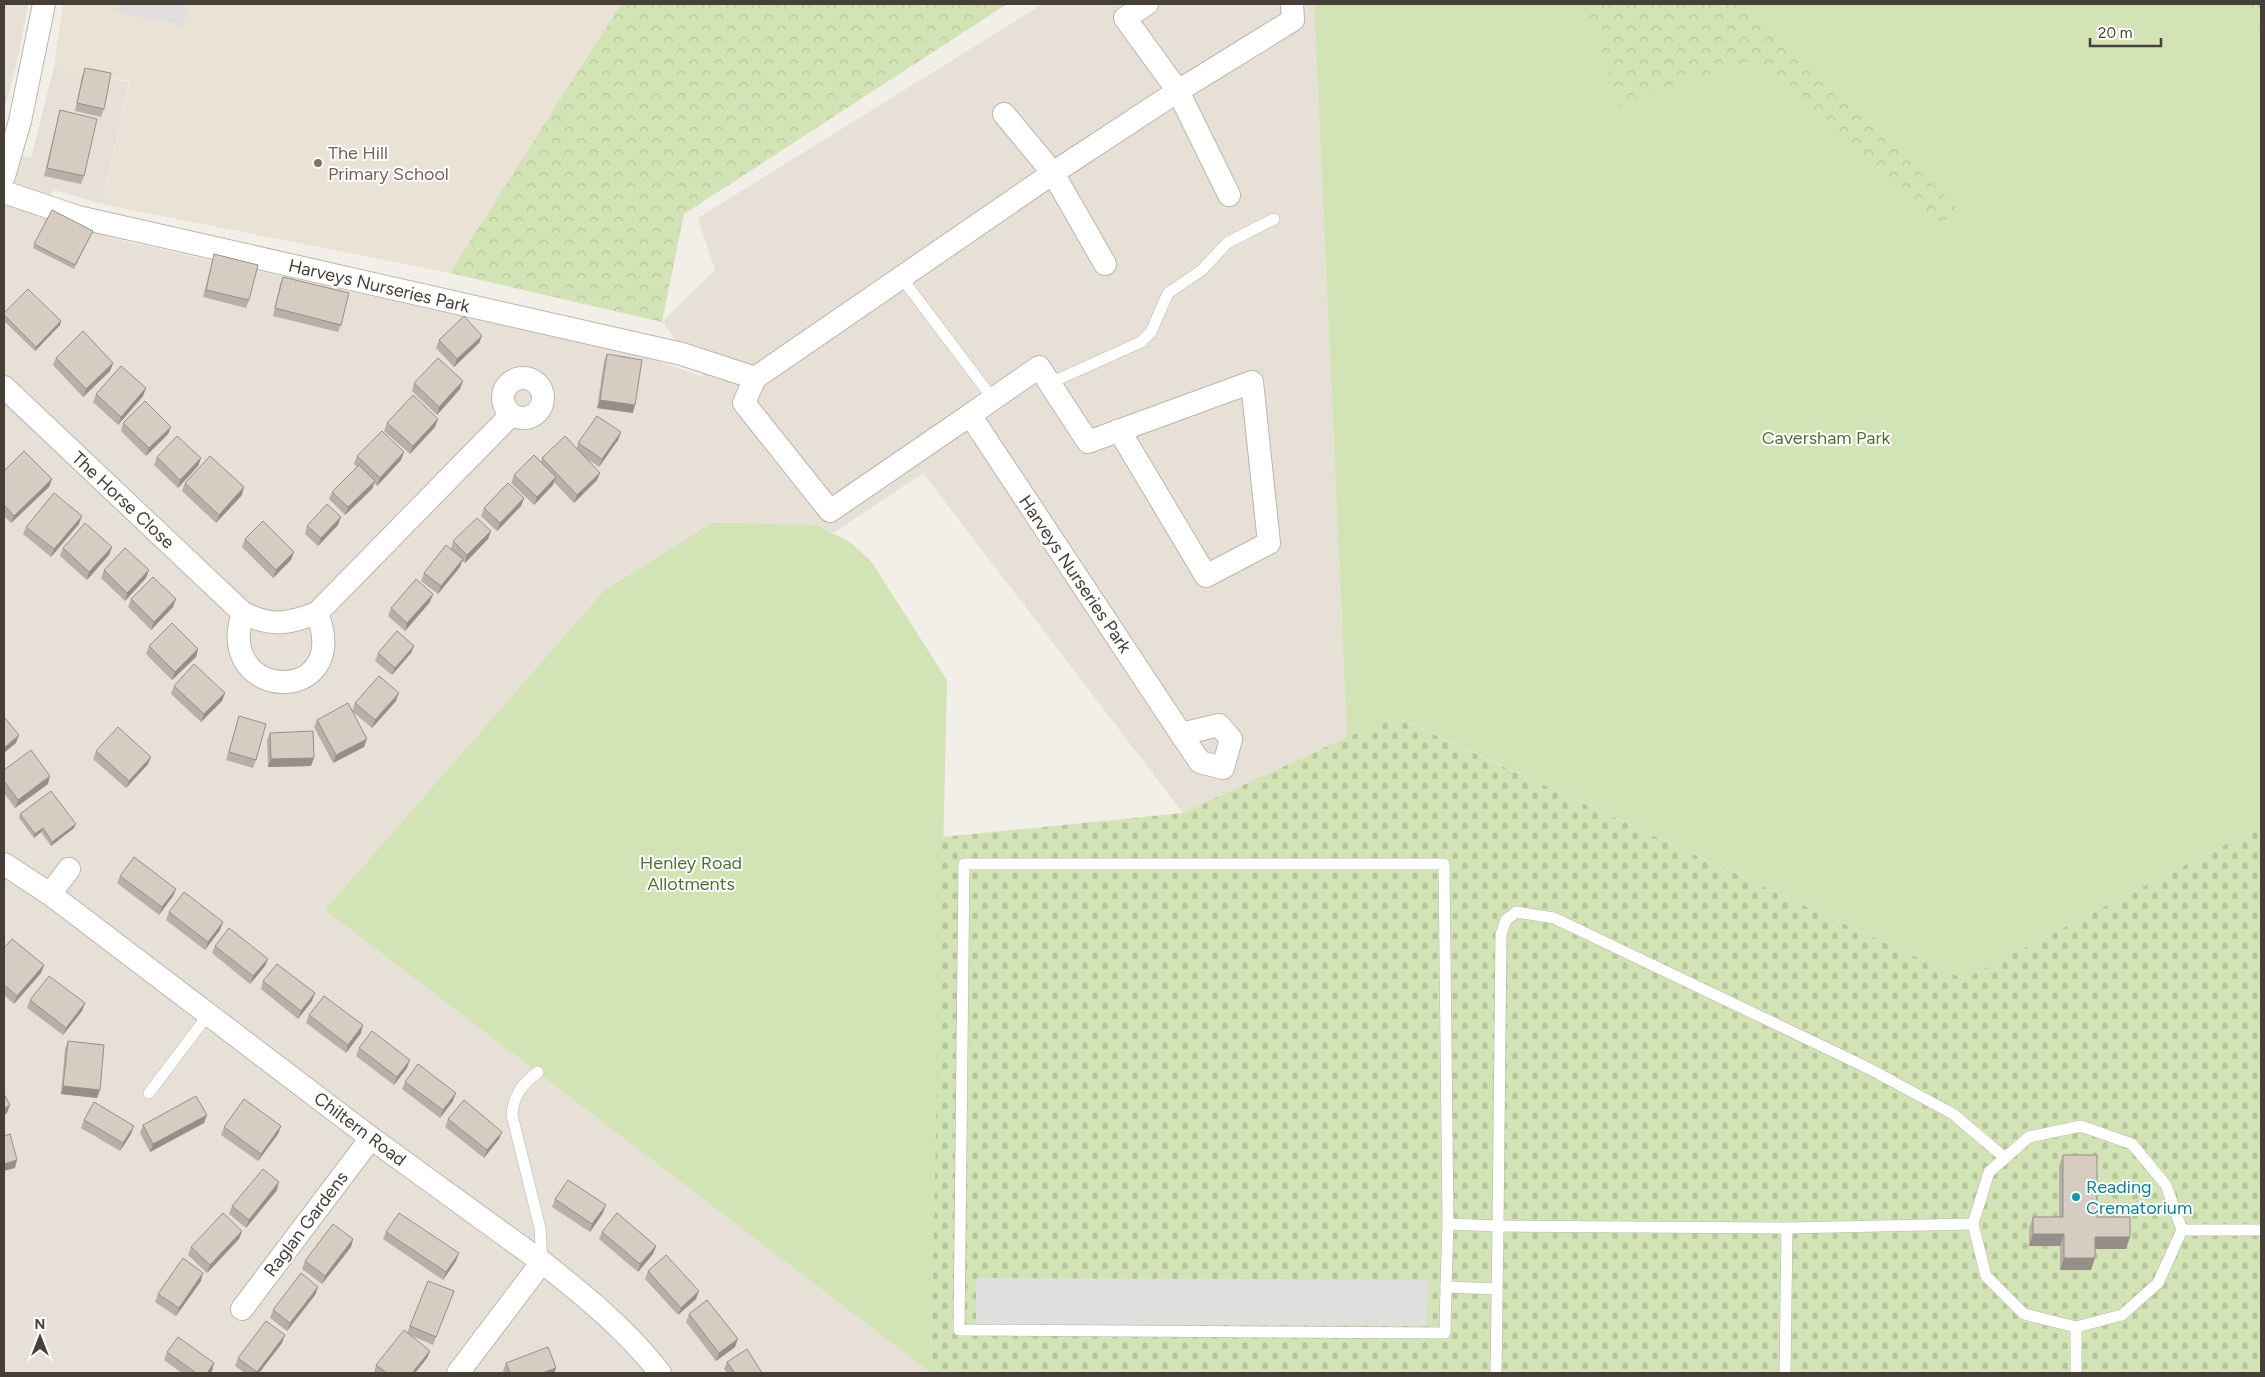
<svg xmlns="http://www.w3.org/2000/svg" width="2265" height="1377" viewBox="0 0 2265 1377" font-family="Figtree,sans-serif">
  <defs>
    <pattern id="forest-crowns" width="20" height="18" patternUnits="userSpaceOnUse" patternTransform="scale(1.25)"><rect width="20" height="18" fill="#d2e3b5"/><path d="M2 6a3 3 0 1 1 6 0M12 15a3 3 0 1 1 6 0" fill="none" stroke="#b6c49c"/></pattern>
    <pattern id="cemetery-stones" width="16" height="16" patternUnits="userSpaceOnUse" patternTransform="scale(1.25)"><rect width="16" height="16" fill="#d2e3b5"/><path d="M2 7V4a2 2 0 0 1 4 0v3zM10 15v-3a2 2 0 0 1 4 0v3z" fill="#b6c49c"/></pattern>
  </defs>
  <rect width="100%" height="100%" fill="#f2eee8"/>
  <g fill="#e6e0d7">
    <polygon points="4,4 28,4 18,58 4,110"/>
    <polygon points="1043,4 1314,4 1347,737 1183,813 923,473 833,533 817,525 325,910 931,1373 4,1373 4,148 31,158 54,67 129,82 102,204 54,190 42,207 110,238 644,357 704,377 662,322 715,270 698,218"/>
  </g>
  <polygon fill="#eae2d4" points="63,4 621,4 551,122 450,273 102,204 130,81 54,67"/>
  <g fill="#d2e3b5">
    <polygon points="1314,4 2261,4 2261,826 1964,979 1399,718 1347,737"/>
    <polygon points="712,523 817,525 851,543 871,561 947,680 931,1373 325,910 604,591"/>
  </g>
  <g fill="url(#forest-crowns)">
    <polygon points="621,4 1007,4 684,214 662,322 450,273"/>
    <polygon points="1586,4 1744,4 1780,34 1959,210 1938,226 1749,61 1620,106"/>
    <polygon points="2235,4 2261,4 2261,29"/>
  </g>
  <polygon fill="url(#cemetery-stones)" points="1398,718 1964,979 2261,826 2261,1373 931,1373 942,837 1183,813 1347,737"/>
  <g fill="#e1dfdd">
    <polygon points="117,4 188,4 184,26 115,11"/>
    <polygon points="976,1278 1428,1280 1427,1326 976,1324"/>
  </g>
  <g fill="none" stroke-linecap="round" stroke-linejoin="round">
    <defs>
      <g id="service">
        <polyline points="901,277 993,399"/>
        <polyline points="1050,383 1141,342 1151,332 1168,293 1202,270 1227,243 1274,219"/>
        <path d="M538,1072c-16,12 -25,24 -26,43l28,113 2,34"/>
        <polyline points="149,1093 208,1015"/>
        <polygon points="2081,1126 2132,1144 2166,1185 2182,1230 2158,1283 2122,1315 2076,1327 2024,1314 1986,1276 1973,1224 1989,1172 2029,1137"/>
        <polyline points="1973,1224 1787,1228 1498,1226 1501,934 1506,920 1516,912 1554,918 1868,1068 1953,1114 2005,1158"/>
        <polyline points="2182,1230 2261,1230"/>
        <polyline points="1446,1287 1445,1333 959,1330 964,864 1444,864 1448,1224"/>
        <polyline points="2076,1327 2076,1373"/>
        <polyline points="1496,1373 1498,1226 1448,1224 1446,1287 1497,1289"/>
        <polyline points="1785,1373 1787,1228"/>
      </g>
      <g id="minor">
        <polyline points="1147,4 1125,18 1178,91 1229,195"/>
        <polyline points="1004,114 1053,173 1105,264"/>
        <polyline points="4,176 20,121 44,4"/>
        <polyline points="4,192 78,217 682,354 755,378"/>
        <circle cx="523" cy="398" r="20"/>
        <polyline points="4,387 243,613"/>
        <polyline points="970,415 1039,367 1088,442 1252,382 1269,543 1206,576 1119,430"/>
        <path d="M243,613c29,14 45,11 74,0 37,94 -104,90 -74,0z"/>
        <polyline points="317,613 511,415"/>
        <polyline points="1181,734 1219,725 1231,739 1223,768 1200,762 1181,734 970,415 830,511 744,403 755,378 1053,173 1178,91 1293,20 1292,4"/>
        <path d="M4,864l46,30 321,244 171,124c42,33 86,69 118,111"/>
        <polyline points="50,894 69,869"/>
        <polyline points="242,1309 371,1138"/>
        <polyline points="458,1373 542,1262"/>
      </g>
    </defs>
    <use href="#service" stroke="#bdb5ac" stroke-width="12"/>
    <use href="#minor" stroke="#bdb5ac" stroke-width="24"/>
    <use href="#service" stroke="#fff" stroke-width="11"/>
    <use href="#minor" stroke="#fff" stroke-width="22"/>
  </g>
  <g fill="#b8afa7">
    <polygon points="85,68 104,109 101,117 75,111 82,76"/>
    <polygon points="60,110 84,176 81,184 44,176 58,118"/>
    <polygon points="91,235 74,269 33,248 34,244"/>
    <polygon points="214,254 249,300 246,308 203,297 212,262"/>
    <polygon points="283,277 341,325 338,332 273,316 280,284"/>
    <polygon points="4,313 61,321 60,325 35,351 4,321"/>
    <polygon points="482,336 479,343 454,367 436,348 439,340"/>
    <polygon points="607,354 633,413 597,408 604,362"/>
    <polygon points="56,358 113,363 110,371 83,397 53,365"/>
    <polygon points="414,383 460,389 437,415 412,391"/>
    <polygon points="146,388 143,396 118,425 93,402 96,394"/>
    <polygon points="438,419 435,427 410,454 384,431 387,423"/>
    <polygon points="123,423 171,427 168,434 146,456 121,431"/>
    <polygon points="621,432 618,440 599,467 586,458 600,473 597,480 574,503 554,482 553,485 534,505 511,483 514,475 541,462 542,458 577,448 578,443"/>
    <polygon points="404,452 401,460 377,486 374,483 372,489 345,515 329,499 332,492 357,467 354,464 357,456"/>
    <polygon points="157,457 201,458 198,466 178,488 154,465"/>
    <polygon points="4,471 52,479 49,487 11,523 4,516"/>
    <polygon points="185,483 242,495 216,523 182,491"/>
    <polygon points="524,498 521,506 497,531 481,516 484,508"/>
    <polygon points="79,524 51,557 23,534 26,527"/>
    <polygon points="338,525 318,546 305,534 307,526"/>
    <polygon points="491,531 488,539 465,563 462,561 460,567 438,594 421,581 424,573 451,549 453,541"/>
    <polygon points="245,539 291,560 273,578 242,547"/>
    <polygon points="112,547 109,555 87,580 60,556 63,548"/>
    <polygon points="104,570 146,578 125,601 101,578"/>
    <polygon points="131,599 173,607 151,630 128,607"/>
    <polygon points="430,602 405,631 388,616 391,608"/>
    <polygon points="149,646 198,649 196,657 172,680 146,654"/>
    <polygon points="414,646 411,653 392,675 375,661 378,653"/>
    <polygon points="174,686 225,693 222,701 201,722 171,694"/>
    <polygon points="396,701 372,728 352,711 364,747 333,763 314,727 317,720 352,711 355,703"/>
    <polygon points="239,716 256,760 253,768 226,760"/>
    <polygon points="270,733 311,766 268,767 267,740"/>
    <polygon points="96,751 148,764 126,788 93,759"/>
    <polygon points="4,770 48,784 15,808 4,793"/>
    <polygon points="20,814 74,828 51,846 41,832 34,838 19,818"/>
    <polygon points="120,876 176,889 173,896 159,915 117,883"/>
    <polygon points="169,912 223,922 220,930 205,950 166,920"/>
    <polygon points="215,946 265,966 250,984 212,953"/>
    <polygon points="4,948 44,965 41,973 14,1004 4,995"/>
    <polygon points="263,981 312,1001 298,1019 261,989"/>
    <polygon points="30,1000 85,1003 82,1011 63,1035 27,1008"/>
    <polygon points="309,1015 361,1033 346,1053 306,1023"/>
    <polygon points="68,1041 100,1090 97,1098 61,1094 65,1049"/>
    <polygon points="359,1048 407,1068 394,1085 356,1056"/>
    <polygon points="405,1082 453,1101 440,1118 402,1089"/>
    <polygon points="448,1119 499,1139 484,1158 445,1127"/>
    <polygon points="84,1120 131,1134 120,1151 81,1128"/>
    <polygon points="204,1123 150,1152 140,1133 143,1125"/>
    <polygon points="281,1126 278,1134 258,1161 221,1135 224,1127"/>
    <polygon points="2063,1155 2097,1217 2126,1249 2095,1249 2091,1270 2060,1270 2060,1246 2029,1246 2029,1229 2033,1217 2059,1217 2059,1166"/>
    <polygon points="277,1190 246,1228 229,1214 232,1206"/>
    <polygon points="555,1199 603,1213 590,1232 552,1207"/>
    <polygon points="242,1231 239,1239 207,1273 188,1255 191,1247"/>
    <polygon points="386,1232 456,1261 443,1280 383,1239"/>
    <polygon points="602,1232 656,1246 653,1254 638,1272 599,1239"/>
    <polygon points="353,1239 351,1247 322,1284 302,1269 305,1261"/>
    <polygon points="648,1271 696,1299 678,1315 645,1279"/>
    <polygon points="201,1281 176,1316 155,1302 158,1294"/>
    <polygon points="428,1281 454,1291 433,1345 410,1335 430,1351 427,1358 415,1373 374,1373 376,1365 407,1333"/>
    <polygon points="318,1287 315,1295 287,1331 270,1318 273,1310"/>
    <polygon points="689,1314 735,1347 716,1361 686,1322"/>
    <polygon points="282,1343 259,1373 245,1373 235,1366 238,1358"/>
    <polygon points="167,1352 214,1363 210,1373 182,1373 164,1360"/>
    <polygon points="727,1362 762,1373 727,1373 724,1369"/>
    <polygon points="506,1363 556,1368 554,1373 504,1373 503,1371"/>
  </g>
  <g fill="#968f88">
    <polygon points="61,321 60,325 35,351 36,347"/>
    <polygon points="482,336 479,343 454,367 457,359"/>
    <polygon points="113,363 110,371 83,397 86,389"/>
    <polygon points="463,381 460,389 437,415 439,407"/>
    <polygon points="146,388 143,396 118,425 121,417"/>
    <polygon points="600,400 635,405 633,413 597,408"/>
    <polygon points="438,419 435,427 410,454 413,446"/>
    <polygon points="171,427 168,434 146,456 149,448"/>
    <polygon points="621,432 618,440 599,467 602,459"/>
    <polygon points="404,452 401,460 377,486 380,478"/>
    <polygon points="201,458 198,466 178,488 180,480"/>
    <polygon points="600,473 597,480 574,503 577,495"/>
    <polygon points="556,477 553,485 534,505 537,497"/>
    <polygon points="52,479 49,487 11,523 14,516"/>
    <polygon points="375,481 372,489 345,515 348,507"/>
    <polygon points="244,487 242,495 216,523 219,515"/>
    <polygon points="524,498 521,506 497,531 500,523"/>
    <polygon points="82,516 79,524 51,557 54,549"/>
    <polygon points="341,517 338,525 318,546 321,538"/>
    <polygon points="491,531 488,539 465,563 467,555"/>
    <polygon points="112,547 109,555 87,580 89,572"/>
    <polygon points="294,552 291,560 273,578 276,570"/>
    <polygon points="463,559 460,567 438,594 441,586"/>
    <polygon points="149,570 146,578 125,601 127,593"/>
    <polygon points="433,594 430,602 405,631 407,623"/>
    <polygon points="176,599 173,607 151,630 154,622"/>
    <polygon points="414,646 411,653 392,675 395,668"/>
    <polygon points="198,649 196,657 172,680 175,672"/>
    <polygon points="225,693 222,701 201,722 204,714"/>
    <polygon points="399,693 396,701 372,728 375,720"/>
    <polygon points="19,735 16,743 4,753 4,748"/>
    <polygon points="367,739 364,747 333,763 336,755"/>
    <polygon points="151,757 148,764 126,788 129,781"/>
    <polygon points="314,758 311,766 268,767 271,759"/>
    <polygon points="50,776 48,784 15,808 18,800"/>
    <polygon points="76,824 74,828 51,846 52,842"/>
    <polygon points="43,828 41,832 34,838 35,834"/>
    <polygon points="176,889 173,896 159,915 162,907"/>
    <polygon points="223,922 220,930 205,950 208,942"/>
    <polygon points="268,959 265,966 250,984 253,976"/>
    <polygon points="44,965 41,973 14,1004 17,996"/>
    <polygon points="315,993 312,1001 298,1019 301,1011"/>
    <polygon points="85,1003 82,1011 63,1035 66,1028"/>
    <polygon points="363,1025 361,1033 346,1053 348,1045"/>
    <polygon points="410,1060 407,1068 394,1085 397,1077"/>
    <polygon points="63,1086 100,1090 97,1098 61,1094"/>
    <polygon points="456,1093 453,1101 440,1118 443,1110"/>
    <polygon points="10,1105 7,1113 4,1115 4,1109"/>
    <polygon points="207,1115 204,1123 150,1152 153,1144"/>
    <polygon points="134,1126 131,1134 120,1151 123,1143"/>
    <polygon points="281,1126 278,1134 258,1161 261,1154"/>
    <polygon points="502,1132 499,1139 484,1158 487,1150"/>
    <polygon points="17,1160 15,1168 4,1171 4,1164"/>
    <polygon points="279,1182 277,1190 246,1228 249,1220"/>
    <polygon points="606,1205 603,1213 590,1232 592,1224"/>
    <polygon points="242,1231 239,1239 207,1273 210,1265"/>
    <polygon points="2033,1234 2064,1234 2060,1246 2029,1246"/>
    <polygon points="2095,1237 2130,1237 2126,1249 2091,1249"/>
    <polygon points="353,1239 351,1247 322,1284 325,1276"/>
    <polygon points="656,1246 653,1254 638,1272 640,1264"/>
    <polygon points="459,1253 456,1261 443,1280 446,1272"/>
    <polygon points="2064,1258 2095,1258 2091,1270 2060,1270"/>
    <polygon points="203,1273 201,1281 176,1316 179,1308"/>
    <polygon points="318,1287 315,1295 287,1331 290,1323"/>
    <polygon points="699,1291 696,1299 678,1315 681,1308"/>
    <polygon points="285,1335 282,1343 259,1373 256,1373"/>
    <polygon points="738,1339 735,1347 716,1361 719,1353"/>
    <polygon points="430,1351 427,1358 415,1373 412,1373"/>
    <polygon points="214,1363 212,1371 210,1373 207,1373"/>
    <polygon points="556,1368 554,1373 542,1373"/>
  </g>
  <g fill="#d6ccc2" stroke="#968f88">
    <polygon points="85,68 111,73 104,109 77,103"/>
    <polygon points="60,110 97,119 84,176 47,168"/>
    <polygon points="52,210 93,231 75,265 34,244"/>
    <polygon points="214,254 258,265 249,300 206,290"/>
    <polygon points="283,277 349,293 341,325 275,308"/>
    <polygon points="28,289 61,321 36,347 4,315 4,313"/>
    <polygon points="464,316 482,336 457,359 439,340"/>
    <polygon points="83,331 113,363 86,389 56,358"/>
    <polygon points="607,354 642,360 635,405 600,400"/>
    <polygon points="438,358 463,381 439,407 414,383"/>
    <polygon points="121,366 146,388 121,417 96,394"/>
    <polygon points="413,395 438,419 413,446 387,423"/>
    <polygon points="145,401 171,427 149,448 123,423"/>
    <polygon points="597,416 621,432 602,459 578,443"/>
    <polygon points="382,431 404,452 380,478 357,456"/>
    <polygon points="177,436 201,458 180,480 157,457"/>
    <polygon points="565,436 600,473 577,495 542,458"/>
    <polygon points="24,451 52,479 14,516 4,505 4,471"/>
    <polygon points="534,455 556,477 537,497 514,475"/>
    <polygon points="210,456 244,487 219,515 185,483"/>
    <polygon points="359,465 375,481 348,507 332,492"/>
    <polygon points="508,483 524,498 500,523 484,508"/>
    <polygon points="54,493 82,516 54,549 26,527"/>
    <polygon points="327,504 341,517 321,538 307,526"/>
    <polygon points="477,518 491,531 467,555 453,541"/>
    <polygon points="263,521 294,552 276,570 245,539"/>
    <polygon points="85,523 112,547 89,572 63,548"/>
    <polygon points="446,545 463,559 441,586 424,573"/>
    <polygon points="125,548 149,570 127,593 104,570"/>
    <polygon points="153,577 176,599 154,622 131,599"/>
    <polygon points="416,579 433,594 407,623 391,608"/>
    <polygon points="172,623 198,649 175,672 149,646"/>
    <polygon points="397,631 414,646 395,668 378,653"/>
    <polygon points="194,664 225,693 204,714 174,686"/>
    <polygon points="379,676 399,693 375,720 355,703"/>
    <polygon points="348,703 367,739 336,755 317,720"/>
    <polygon points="239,716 266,724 256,760 229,752"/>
    <polygon points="4,717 19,735 4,748"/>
    <polygon points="118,727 151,757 129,781 96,751"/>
    <polygon points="313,731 314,758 271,759 270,733"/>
    <polygon points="31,750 50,776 18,800 4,781 4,770"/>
    <polygon points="51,791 76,824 52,842 43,828 35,834 20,814"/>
    <polygon points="134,857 176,889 162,907 120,876"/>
    <polygon points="184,892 223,922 208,942 169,912"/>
    <polygon points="229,928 268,959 253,976 215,946"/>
    <polygon points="12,939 44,965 17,996 4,985 4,948"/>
    <polygon points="277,964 315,993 301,1011 263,981"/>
    <polygon points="49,976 85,1003 66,1028 30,1000"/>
    <polygon points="324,996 363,1025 348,1045 309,1015"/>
    <polygon points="372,1031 410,1060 397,1077 359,1048"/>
    <polygon points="68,1041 104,1045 100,1090 63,1086"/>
    <polygon points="418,1064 456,1093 443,1110 405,1082"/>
    <polygon points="4,1094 10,1105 4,1109"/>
    <polygon points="196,1096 207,1115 153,1144 143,1125"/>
    <polygon points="244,1099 281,1126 261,1154 224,1127"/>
    <polygon points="464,1100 502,1132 487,1150 448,1119"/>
    <polygon points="94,1102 134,1126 123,1143 84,1120"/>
    <polygon points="10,1134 17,1160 4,1164 4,1136"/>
    <polygon points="2063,1155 2097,1155 2097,1217 2130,1217 2130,1237 2095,1237 2095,1258 2064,1258 2064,1234 2033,1234 2033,1217 2063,1217"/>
    <polygon points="263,1169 279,1182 249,1220 232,1206"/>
    <polygon points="568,1180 606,1205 592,1224 555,1199"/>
    <polygon points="223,1213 242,1231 210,1265 191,1247"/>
    <polygon points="399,1213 459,1253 446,1272 386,1232"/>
    <polygon points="617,1213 656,1246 640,1264 602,1232"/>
    <polygon points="333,1224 353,1239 325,1276 305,1261"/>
    <polygon points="666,1255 699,1291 681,1308 648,1271"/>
    <polygon points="183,1258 203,1273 179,1308 158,1294"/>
    <polygon points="301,1273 318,1287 290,1323 273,1310"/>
    <polygon points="428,1281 454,1291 436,1337 410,1326"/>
    <polygon points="707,1300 738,1339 719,1353 689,1314"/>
    <polygon points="266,1321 285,1335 257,1372 238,1358"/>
    <polygon points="404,1330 430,1351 412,1373 387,1373 376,1365"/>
    <polygon points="178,1337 214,1363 207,1373 196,1373 167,1352"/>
    <polygon points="548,1347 556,1368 542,1373 510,1373 506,1363"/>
    <polygon points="747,1349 762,1373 735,1373 727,1362"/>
  </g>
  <circle fill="#8d6e63" stroke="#fff" stroke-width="2" cx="318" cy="163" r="5"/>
  <circle fill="#0f9aa8" stroke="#fff" stroke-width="2" cx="2076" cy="1197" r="5"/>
  <g text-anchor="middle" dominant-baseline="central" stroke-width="4" stroke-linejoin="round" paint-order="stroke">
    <g font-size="18" fill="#785e54" stroke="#fff" text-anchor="start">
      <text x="328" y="153">The Hill<tspan x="328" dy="21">Primary School</tspan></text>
    </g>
    <g font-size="18" fill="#453f38" stroke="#fff">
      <text transform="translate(379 286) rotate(13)">Harveys Nurseries Park</text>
      <text transform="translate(123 500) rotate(43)">The Horse Close</text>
      <text transform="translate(1075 574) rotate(56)">Harveys Nurseries Park</text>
      <text transform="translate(360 1129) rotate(37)">Chiltern Road</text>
      <text transform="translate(306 1224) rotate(-53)">Raglan Gardens</text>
    </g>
    <g font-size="18" fill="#4f7130" stroke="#fff">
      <text x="1826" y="438">Caversham Park</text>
      <text x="691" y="863">Henley Road<tspan x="691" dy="21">Allotments</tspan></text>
    </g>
    <g font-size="18" fill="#0d838f" stroke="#fff" text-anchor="start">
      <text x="2086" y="1187">Reading<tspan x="2086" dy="21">Crematorium</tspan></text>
    </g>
  </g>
  <rect width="2265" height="1377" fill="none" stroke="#453f38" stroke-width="10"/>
  <g transform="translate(40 1337)" stroke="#ffffff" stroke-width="4" paint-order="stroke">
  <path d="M0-4L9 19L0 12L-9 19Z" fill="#453f38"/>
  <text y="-8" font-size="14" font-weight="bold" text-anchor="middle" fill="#453f38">N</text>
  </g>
  <path d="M2090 38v8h71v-8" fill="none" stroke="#453f38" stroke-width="2.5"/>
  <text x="2098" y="38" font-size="15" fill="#453f38" stroke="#ffffff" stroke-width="4" paint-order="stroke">20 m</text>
</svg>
